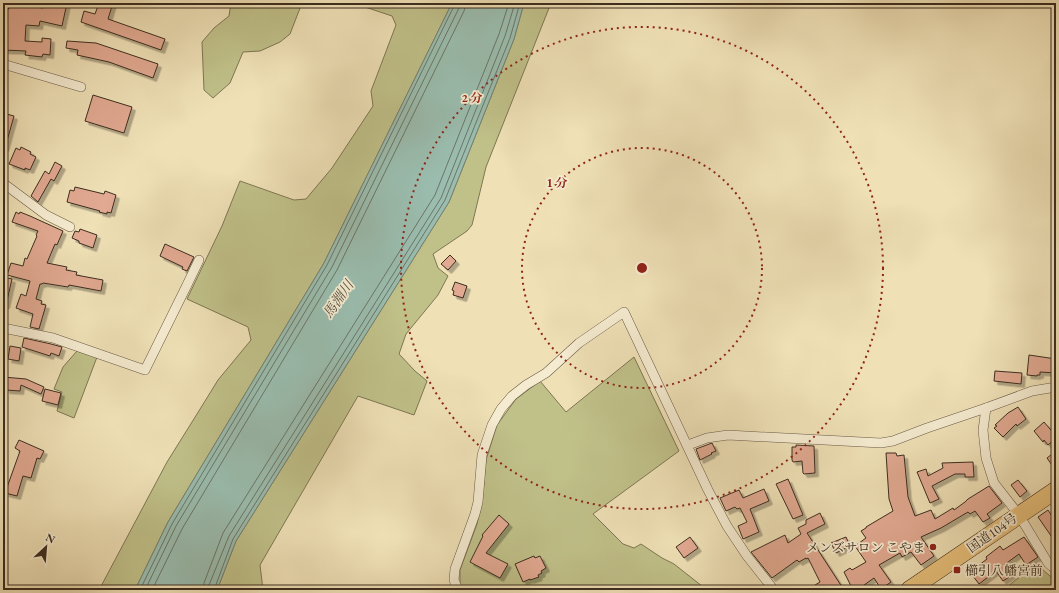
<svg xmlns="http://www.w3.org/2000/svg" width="1059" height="593" viewBox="0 0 1059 593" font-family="'EB Garamond','Noto Serif JP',serif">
  <defs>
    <filter id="shadow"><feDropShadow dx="3.5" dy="3.5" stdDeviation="0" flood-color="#0004"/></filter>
  </defs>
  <rect width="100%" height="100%" fill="#efe0b6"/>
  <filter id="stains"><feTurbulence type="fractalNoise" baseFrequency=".005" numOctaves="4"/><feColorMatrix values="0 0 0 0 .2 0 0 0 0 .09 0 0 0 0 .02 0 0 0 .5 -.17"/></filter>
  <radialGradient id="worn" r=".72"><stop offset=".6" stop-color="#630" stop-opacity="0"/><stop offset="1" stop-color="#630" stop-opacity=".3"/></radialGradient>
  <g fill="#c0c089" stroke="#7e7654">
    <polygon points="231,3 302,3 290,34 280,42 260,51 243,52 230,83 213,98 204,90 202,42 214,28 229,16"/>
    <polygon points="353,3 452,3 324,263 168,522 135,590 99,590 167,462 197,414 218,380 251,340 248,327 187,299 222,226 240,181 294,200 306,199 332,168 373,106 371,91 396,25 392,16"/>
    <polygon points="524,3 551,3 486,167 472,225 467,231 433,254 438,268 448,276 438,295 406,334 399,354 415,371 427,381 414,415 358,396 260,565 263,590 217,590 236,541 449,202 514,39"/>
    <polygon points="77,351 97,357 74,418 57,411 62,392 54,389 63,367"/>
    <polygon points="634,357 679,451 593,514 623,544 634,548 641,544 662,558 674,564 707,590 462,590 460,582 460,570 477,524 482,502 486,460 497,425 516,399 540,381 566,412"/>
    <polygon points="1036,564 1056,581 1056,590 1003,590"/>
  </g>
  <polygon fill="#9abdaf" stroke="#748375" points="452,3 524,3 514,39 449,202 236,541 217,590 135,590 168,522 324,263"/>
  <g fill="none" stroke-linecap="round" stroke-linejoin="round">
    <g stroke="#6b7567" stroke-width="1">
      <polyline points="140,590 172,524 327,265 454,6 455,3"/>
      <polyline points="145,590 176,526 332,267 459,8 460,3"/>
      <polyline points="152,590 182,529 337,270 464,11 466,3"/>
      <polyline points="203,590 204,583 223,533 435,195 499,34 509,3"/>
      <polyline points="209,590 209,585 229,536 441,198 505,36 515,3"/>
      <polyline points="214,590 233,539 445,200 510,38 520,3"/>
    </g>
  </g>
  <g fill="#e1a991" stroke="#3c2d1f" filter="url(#shadow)">
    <polygon points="10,3 19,3 19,5 43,8 44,3 67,3 62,26 40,21 39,26 26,25 25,41 42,42 42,38 51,39 50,55 43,54 42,57 25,55 26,51 3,50 3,10 4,10 5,8 9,9"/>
    <polygon points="99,3 113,3 108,19 165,39 161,50 81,22 84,11 95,14"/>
    <polygon points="67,41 96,43 158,64 153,78 109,62 77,55 78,50 66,48"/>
    <polygon points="93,95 132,107 124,133 85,121"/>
    <polygon points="3,113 14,116 5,148 3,147"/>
    <polygon points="21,147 31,152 30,154 36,157 30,170 25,168 25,170 9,164 16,148 20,150"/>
    <polygon points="55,162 62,166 54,181 51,179 38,202 31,196 45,171 49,174"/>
    <polygon points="75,187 104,194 105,191 116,195 111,213 107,212 107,214 99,212 100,211 67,202 70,190 74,191"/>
    <polygon points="16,212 19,214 20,212 30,216 63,231 57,245 55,244 47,263 67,267 66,270 77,272 76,275 103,280 101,291 69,285 68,287 43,283 42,284 40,284 36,299 42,301 41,304 46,305 39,329 30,327 33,314 16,308 21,294 26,296 30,281 7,275 11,263 23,266 25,258 27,259 37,236 36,235 38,231 12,222"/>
    <polygon points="80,229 97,235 93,248 79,243 79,241 72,238 75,231 79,232"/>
    <polygon points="165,244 194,257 187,271 182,269 183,267 160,256"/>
    <polygon points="450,255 456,261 448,270 441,264"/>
    <polygon points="3,277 12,279 6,305 3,305"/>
    <polygon points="455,282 467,286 463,298 453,295 454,291 452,290"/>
    <polygon points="24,338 51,344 62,347 59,356 51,353 50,356 22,347"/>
    <polygon points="10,346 21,348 19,361 8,359"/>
    <polygon points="1029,355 1056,359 1056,373 1040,372 1040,375 1037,375 1037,376 1027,375"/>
    <polygon points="995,371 1022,373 1021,384 994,381"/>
    <polygon points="3,377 26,379 44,387 41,394 21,385 20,391 6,390 6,388 3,387"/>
    <polygon points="45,389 61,393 58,405 42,401"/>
    <polygon points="1018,407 1026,419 1017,426 1016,424 1003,437 994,428 997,426 995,425 1008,413"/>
    <polygon points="1044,422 1056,436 1056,438 1048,445 1044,440 1043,442 1034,431"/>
    <polygon points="19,440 44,451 40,459 37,458 31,478 23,476 17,496 5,493 20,451 15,448"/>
    <polygon points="712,443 716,451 711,453 712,454 700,460 696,449"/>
    <polygon points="796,445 814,446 815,473 804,474 803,473 802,461 793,462 792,460 792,447 796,447"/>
    <polygon points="1056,451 1056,471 1047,458"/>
    <polygon points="886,453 896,453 897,456 904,455 908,497 915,516 931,510 935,519 953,508 954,510 965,502 968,499 989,486 1002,503 987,514 990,518 983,522 975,511 970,514 968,512 941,528 921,537 934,556 921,565 911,552 902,557 900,553 879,565 891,582 881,589 874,578 857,590 853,590 844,572 850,568 852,570 866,562 855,546 866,538 861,531 866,528 866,527 893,511 889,499"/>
    <polygon points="973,462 974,477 965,477 965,474 955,474 932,486 939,499 930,503 917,472 926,469 928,476 943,468 942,463"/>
    <polygon points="788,479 803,515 793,519 776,484"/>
    <polygon points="1018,480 1027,491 1020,497 1011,485"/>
    <polygon points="764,489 769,501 750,509 759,532 743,539 738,526 747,522 740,508 737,509 735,507 726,511 720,498 739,490 743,498"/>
    <polygon points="1048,510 1056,522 1056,543 1038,517"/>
    <polygon points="820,513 825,524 807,533 844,590 807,590 820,582 808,558 806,559 806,558 799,562 797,560 772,578 751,552 785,535 788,543 801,534 798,528 806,524 806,520"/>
    <polygon points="499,515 509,524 486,553 508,564 500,578 470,562 483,536 482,535"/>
    <polygon points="690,537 698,548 684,558 676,547"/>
    <polygon points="846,537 850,546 836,553 831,543"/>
    <polygon points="1024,537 1038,557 1026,565 1019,554 1004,565 1012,575 1003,581 996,571 979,584 970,572 987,559 986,557 1000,546 1003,550"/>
    <polygon points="534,556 535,558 540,556 546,568 541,571 542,573 538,575 539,577 530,580 530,579 523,582 515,564"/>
  </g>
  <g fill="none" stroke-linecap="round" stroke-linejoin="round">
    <defs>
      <g id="street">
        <polyline points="3,64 81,87"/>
        <polyline points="3,183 46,215 70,227"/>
        <polyline points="3,328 53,338 145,370 187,285 199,260"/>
        <polyline points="986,408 983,430 986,458 994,483 1019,515 1048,563 1056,570"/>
        <polyline points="688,445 707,438 728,435 881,443 893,441 927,428 986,408 1032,391 1056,387"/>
        <polyline points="458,590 454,580 455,569 475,514 478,502 482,455 492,425 501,409 512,396 526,385 546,373 579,343 624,312 708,490 727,526 747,556 774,590"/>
      </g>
      <polyline id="highway" points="909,590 1056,490"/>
    </defs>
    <use href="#street" stroke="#695a45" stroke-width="10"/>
    <use href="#highway" stroke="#3c2d1f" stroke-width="18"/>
    <use href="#street" stroke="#f5ebd0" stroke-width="9"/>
    <use href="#highway" stroke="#e8c07b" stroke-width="17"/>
  </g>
  <g fill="none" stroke="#8f2418" stroke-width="2" stroke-dasharray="2 4">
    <circle cx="642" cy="268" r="120"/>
    <circle cx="642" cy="268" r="241"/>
  </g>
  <g fill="#8f2418" stroke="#f5ebd0" stroke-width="1.5">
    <circle cx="933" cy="547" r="4"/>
    <rect x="953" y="566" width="8" height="8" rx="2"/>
  </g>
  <g text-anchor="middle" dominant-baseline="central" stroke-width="3.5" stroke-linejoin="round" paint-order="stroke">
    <g font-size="13" fill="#3c2d1f" stroke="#f5ebd0">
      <text transform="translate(992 533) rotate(-35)">国道104号</text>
    </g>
    <g font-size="13" fill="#3c2d1f" stroke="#f5ebd0" text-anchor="end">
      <text x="925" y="547">メンズサロン こやま</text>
      <text x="965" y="570" text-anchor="start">櫛引八幡宮前</text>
    </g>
    <g font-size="14" font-style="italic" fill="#545143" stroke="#f5ebd0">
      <text transform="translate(338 299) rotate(-55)">馬淵川</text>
    </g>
  </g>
  <circle cx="642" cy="268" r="6" fill="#8f2418" stroke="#f5ebd0" stroke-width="2"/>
  <g font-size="12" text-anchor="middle" font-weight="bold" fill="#8f2418" stroke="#f5ebd0" stroke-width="3.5" stroke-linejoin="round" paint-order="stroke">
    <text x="472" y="102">2 分</text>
    <text x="557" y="187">1 分</text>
  </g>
  <rect width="1059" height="593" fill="none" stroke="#efe0b6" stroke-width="16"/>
  <rect x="4" y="4" width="1051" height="585" fill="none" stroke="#3c2d1f" stroke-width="2"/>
  <rect x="8" y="8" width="1043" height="577" fill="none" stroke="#3c2d1f"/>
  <g transform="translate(46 547) rotate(26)" stroke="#f5ebd0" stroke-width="3" paint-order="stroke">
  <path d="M0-3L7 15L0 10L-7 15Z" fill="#3c2d1f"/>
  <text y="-6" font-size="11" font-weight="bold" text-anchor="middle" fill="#3c2d1f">N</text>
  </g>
  <rect width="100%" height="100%" filter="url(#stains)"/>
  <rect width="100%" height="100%" fill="url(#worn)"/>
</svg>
